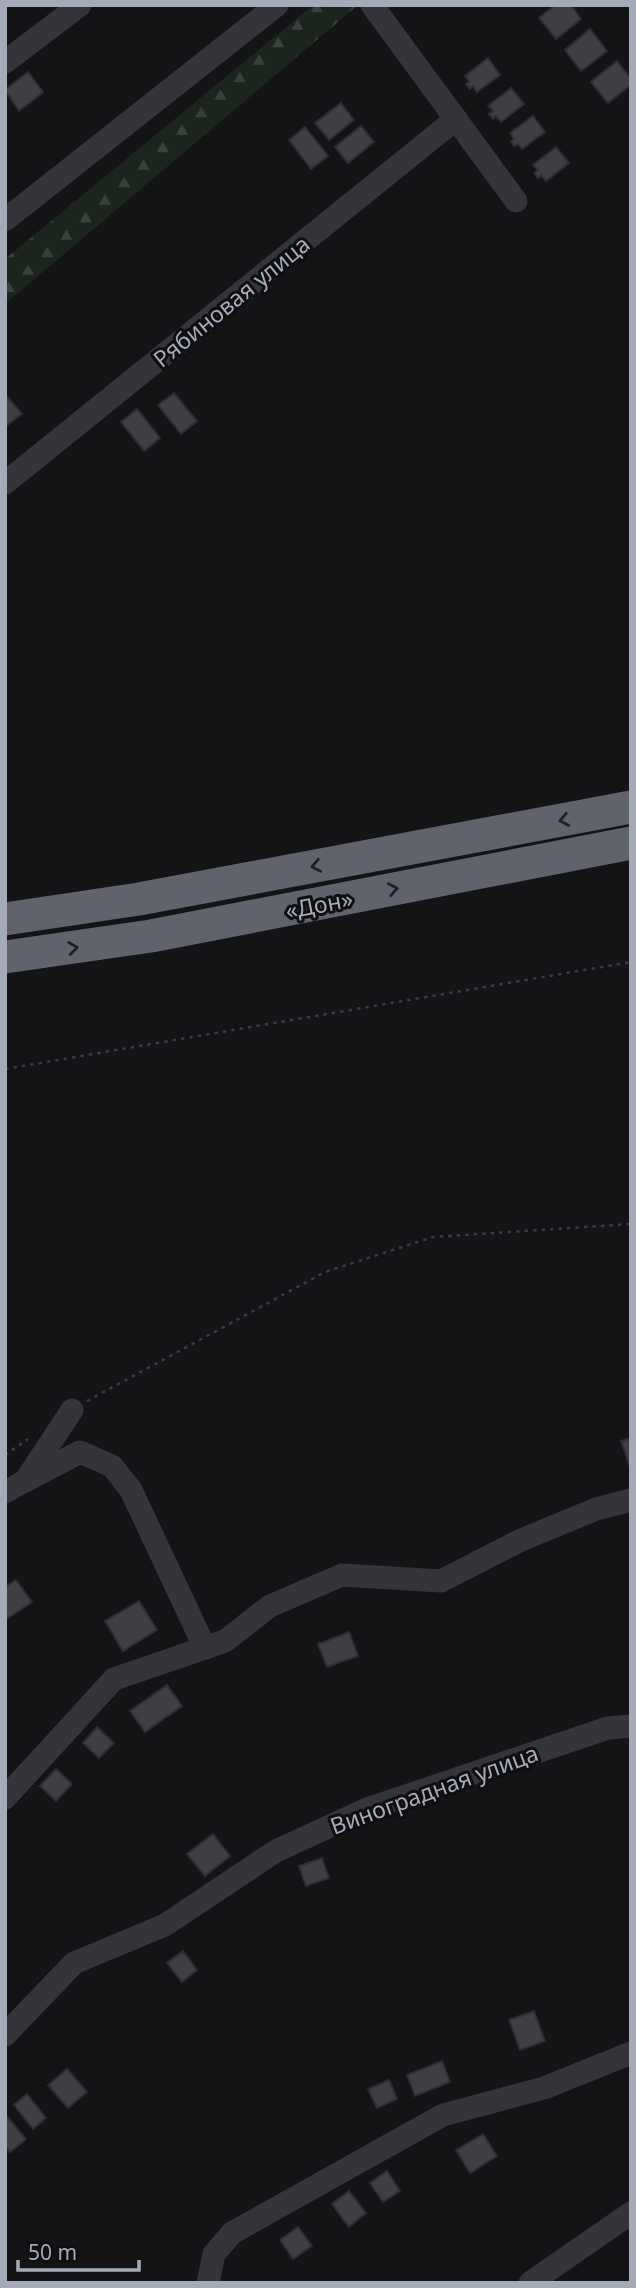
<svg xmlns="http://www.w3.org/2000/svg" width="636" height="2288" viewBox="0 0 636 2288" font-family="'Noto Sans',sans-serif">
  <defs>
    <pattern id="forest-firs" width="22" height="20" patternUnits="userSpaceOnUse" patternTransform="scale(1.75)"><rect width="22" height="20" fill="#1b241d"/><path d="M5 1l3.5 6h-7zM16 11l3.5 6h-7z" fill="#39413c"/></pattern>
  </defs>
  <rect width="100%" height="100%" fill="#141416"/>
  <polygon fill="url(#forest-firs)" points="313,5 358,5 5,304 5,259"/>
  <g fill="#3e3e43" stroke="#2d2d32" stroke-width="2">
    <polygon points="555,5 571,5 581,19 556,39 539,18"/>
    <polygon points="590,29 607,51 581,71 565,50"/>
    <polygon points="488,58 500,75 477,92 473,86 470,89 466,84 469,82 465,76"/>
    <polygon points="617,61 631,79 631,85 608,103 591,82"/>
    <polygon points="28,72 43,92 19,111 5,90"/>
    <polygon points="511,88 524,104 501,122 496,116 493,119 489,114 493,111 488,106"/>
    <polygon points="341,103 354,120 329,140 315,123"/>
    <polygon points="533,116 545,132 522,149 518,144 514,146 511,141 514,139 510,133"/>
    <polygon points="361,126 374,142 348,163 335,147"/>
    <polygon points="305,127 328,156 311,169 289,140"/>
    <polygon points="556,147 569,163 546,181 541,175 538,178 534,173 538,170 533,165"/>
    <polygon points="174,393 197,421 181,434 158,405"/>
    <polygon points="5,394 22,414 5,427"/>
    <polygon points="137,409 160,438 144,451 121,422"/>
    <polygon points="631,1438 631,1470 621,1441"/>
    <polygon points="16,1580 32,1602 5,1620 5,1587"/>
    <polygon points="139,1601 157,1630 123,1651 105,1621"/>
    <polygon points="349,1632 358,1656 327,1667 318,1644"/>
    <polygon points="167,1685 182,1706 145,1732 130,1711"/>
    <polygon points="97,1727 114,1743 99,1758 83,1743"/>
    <polygon points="56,1769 72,1784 56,1801 40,1786"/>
    <polygon points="213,1834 230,1856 205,1876 187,1854"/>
    <polygon points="322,1858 329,1878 306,1886 299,1866"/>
    <polygon points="183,1951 197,1970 182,1982 167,1963"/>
    <polygon points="534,2011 545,2041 520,2050 509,2020"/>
    <polygon points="442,2061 450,2082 415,2096 407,2075"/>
    <polygon points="67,2069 87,2092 68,2108 48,2085"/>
    <polygon points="389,2080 397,2099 377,2108 368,2089"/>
    <polygon points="27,2094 46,2118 33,2129 14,2105"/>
    <polygon points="5,2114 26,2139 10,2152 5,2146"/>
    <polygon points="483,2134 497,2156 470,2173 456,2150"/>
    <polygon points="387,2171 400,2191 383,2202 370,2183"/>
    <polygon points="349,2191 366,2213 349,2227 332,2204"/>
    <polygon points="298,2227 312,2246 293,2259 280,2240"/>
  </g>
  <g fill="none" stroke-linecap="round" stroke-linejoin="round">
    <g stroke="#3a3c42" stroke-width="2.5" stroke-dasharray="3.5 5" stroke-linecap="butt">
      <polyline points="5,1069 631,962"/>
      <polyline points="87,1401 325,1272 433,1237 631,1224"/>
      <polyline points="5,1455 28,1439"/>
    </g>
    <g stroke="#34353b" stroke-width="23">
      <polyline points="372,5 516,201"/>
      <polyline points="5,62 80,5"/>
      <polyline points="5,220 277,5"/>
      <polyline points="5,483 456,119"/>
      <polyline points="25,1481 80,1452 112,1466 131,1490 205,1648"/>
      <polyline points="5,1492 25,1481 72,1410"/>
      <polyline points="5,1798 114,1679 225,1641 270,1606 342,1575 441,1581 519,1541 596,1509 631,1500"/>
      <polyline points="5,2035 74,1963 165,1925 276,1851 367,1809 608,1728 631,1726"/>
      <polyline points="208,2283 214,2254 232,2233 443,2115 544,2088 631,2053"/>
      <polyline points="530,2283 631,2213"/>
    </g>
    <g stroke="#60636c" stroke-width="33">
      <polyline points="5,919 139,899 631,807"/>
      <polyline points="5,957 151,936 631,843"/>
    </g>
  </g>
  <defs><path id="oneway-chevron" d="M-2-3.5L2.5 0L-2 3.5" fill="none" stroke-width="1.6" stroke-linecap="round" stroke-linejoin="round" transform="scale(1.75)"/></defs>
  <g stroke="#1f2023">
    <use href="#oneway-chevron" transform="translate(564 820) rotate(169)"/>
    <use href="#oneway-chevron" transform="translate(316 866) rotate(169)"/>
    <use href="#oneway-chevron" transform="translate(393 889) rotate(-11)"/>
    <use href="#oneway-chevron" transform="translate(73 948) rotate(-8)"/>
  </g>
  <g text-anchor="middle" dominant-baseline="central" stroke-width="6" stroke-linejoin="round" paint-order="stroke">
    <g font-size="23" fill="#a4aab7" stroke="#0f0f11">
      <text transform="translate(231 301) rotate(-39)">Рябиновая улица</text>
      <text transform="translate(319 904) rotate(-11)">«Дон»</text>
      <text transform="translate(434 1789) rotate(-20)">Виноградная улица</text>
    </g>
  </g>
  <rect width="636" height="2288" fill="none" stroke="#a4aab7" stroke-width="14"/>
  <path d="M18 2260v10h121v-10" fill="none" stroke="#a4aab7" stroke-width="3.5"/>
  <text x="28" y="2260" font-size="21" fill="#a4aab7" stroke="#0f0f11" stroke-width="5" paint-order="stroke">50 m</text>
</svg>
